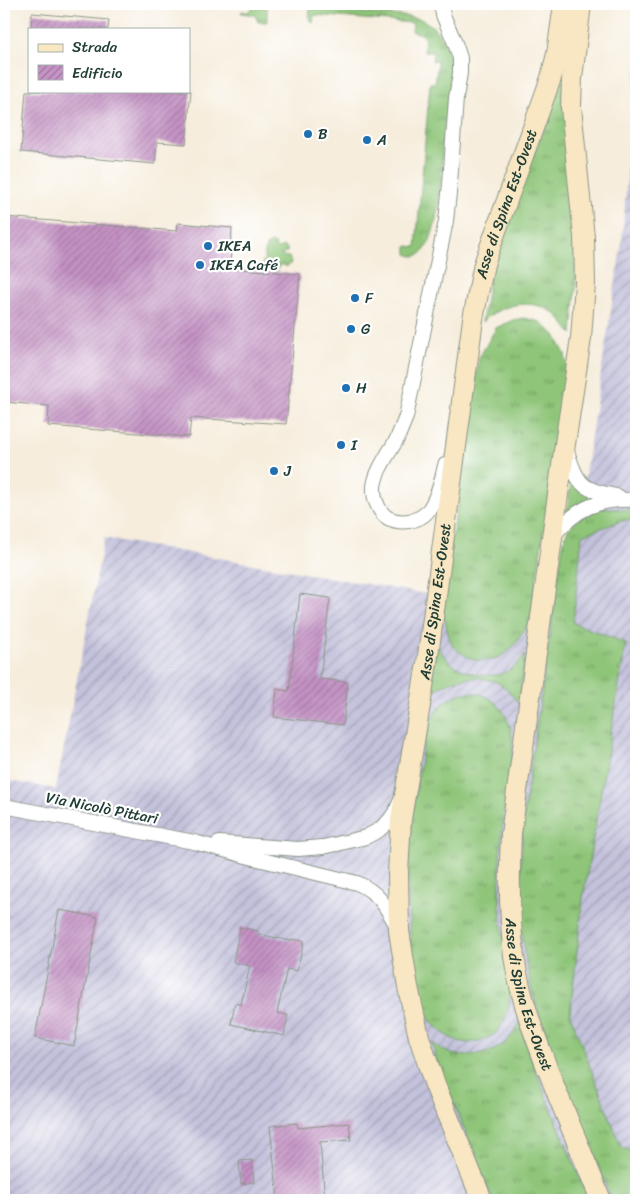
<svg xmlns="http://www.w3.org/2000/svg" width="640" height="1204" viewBox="0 0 640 1204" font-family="Sriracha,sans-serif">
  <defs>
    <pattern id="industrial-furrows" width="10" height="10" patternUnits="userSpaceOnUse" patternTransform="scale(1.25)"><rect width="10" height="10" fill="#c3c1db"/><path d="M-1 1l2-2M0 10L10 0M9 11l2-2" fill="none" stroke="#9e9eb2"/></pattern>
    <pattern id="grass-tufts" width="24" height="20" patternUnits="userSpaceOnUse" patternTransform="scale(1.25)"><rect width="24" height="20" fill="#8ec578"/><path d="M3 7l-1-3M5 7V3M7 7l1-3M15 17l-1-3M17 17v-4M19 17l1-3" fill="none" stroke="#73a163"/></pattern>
    <pattern id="building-hatch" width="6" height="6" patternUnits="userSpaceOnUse" patternTransform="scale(1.25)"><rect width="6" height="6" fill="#c492c4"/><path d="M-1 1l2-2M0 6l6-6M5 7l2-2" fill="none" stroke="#9f78a0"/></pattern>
  </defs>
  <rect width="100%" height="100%" fill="#fff"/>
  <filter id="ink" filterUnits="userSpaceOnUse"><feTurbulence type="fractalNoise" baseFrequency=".02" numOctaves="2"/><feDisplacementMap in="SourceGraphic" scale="10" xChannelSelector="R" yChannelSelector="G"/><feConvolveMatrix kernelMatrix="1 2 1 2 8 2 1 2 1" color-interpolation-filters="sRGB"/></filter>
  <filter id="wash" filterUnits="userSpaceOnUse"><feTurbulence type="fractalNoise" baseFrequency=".0096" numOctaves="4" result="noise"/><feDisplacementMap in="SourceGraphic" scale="20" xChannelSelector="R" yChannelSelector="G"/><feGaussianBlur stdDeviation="1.12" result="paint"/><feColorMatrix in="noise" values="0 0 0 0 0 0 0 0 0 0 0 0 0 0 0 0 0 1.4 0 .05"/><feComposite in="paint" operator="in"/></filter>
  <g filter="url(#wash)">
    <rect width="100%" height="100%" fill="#f6eddc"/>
    <polygon fill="url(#industrial-furrows)" points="636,65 636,1200 4,1200 4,780 56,789 104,538 562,618 622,241"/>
    <g fill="url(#grass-tufts)" stroke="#568156">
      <polygon points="252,4 267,4 267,22 258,22 255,15 241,13 242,11 247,12 253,8"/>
      <path d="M314,7c20,3 40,5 60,7 15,1 31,1 46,5 5,2 9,5 13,8 7,8 16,22 17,33 2,26 -4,51 -7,76 -1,16 -1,137 -36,118v-8l9,1 14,-164h5l3,-21 -6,-1 1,-9h-9c1,-13 3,-19 -12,-20l1,-9 -99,-8 -1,8 -4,-4 1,-10z"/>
      <path d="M560,81h4l12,159v48l-4,46c-6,-7 -11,-15 -18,-21 -23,-16 -53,-9 -72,9l9,-56 66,-173z"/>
      <path d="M524,318l16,4 15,13 10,19 2,19 -36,244c-11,25 -31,54 -63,40 -5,-3 -11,-6 -15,-11 -6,-10 -8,-29 -11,-41l37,-247 17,-30 17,-8z"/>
      <polygon points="572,479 595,498 583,502 566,514"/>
      <polygon points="601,508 636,510 636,518 618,522 582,535 573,623 626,643 583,898 570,1014 621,1147 636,1153 636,1200 612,1200 557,1065 544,1031 531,988 525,955 520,920 520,879 523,820 563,543 568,529 587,512"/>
      <path d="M437,645c4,6 8,13 14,18 14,11 41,17 57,8 7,-4 12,-10 17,-16l-6,49c-6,-7 -11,-15 -19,-20 -21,-12 -55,-6 -71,12z"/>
      <path d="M463,693c4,0 9,-1 12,0 20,3 32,20 36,38 5,22 -4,57 -7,80 -4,34 -6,74 -3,108 2,26 14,67 7,91 -2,7 -6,16 -11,22 -6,6 -21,11 -30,11 -19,-2 -38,-19 -44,-37 -3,-9 -4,-19 -6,-28 -15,-67 -9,-139 2,-207 3,-17 5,-38 14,-54 6,-12 17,-20 30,-24z"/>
      <path d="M520,1022l15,47 54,131h-96l-56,-138 -5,-19c6,3 13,9 20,11 21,5 47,-1 60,-19 3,-4 6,-9 8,-13z"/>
    </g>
    <polygon fill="#8ec578" stroke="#568156" points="272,243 276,244 275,247 278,249 283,247 287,248 287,252 282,254 282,256 289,257 291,263 286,267 284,265 279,265 279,268 277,271 264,267 262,262 265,260 264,258 266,246"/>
    <g id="blocks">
      <g fill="url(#building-hatch)">
        <polygon points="32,13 109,20 108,29 31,29"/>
        <polygon points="26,91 191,91 186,144 157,142 155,164 21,152"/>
        <polygon points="4,217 177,231 178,223 232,228 230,268 300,274 286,424 191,418 189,437 48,426 49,406 4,402"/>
        <polygon points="300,594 330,598 320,679 348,682 343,725 274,717 277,689 289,691"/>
        <polygon points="59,910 98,917 74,1046 35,1038"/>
        <polygon points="240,927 258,931 258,934 291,941 292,939 304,941 297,971 287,969 277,1013 288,1015 284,1036 231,1024 235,1003 241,1005 250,966 233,962"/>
        <polygon points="297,1123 298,1128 349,1123 351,1140 320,1142 325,1200 278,1200 270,1126"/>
        <polygon points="252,1160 254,1182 241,1184 239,1161"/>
      </g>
    </g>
  </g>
  <g filter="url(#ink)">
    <use href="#blocks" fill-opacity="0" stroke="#8a9588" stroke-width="1"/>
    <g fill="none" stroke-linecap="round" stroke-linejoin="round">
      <defs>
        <g id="minor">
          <path d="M441,4l2,11 12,28 5,15v15l-4,25 -6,86 -4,37 -40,196c-3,7 -6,15 -9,22 -8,14 -22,33 -23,48 -1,11 5,26 14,31 12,6 30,4 39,-6 10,-12 15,-32 18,-47"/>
          <path d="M567,451c4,12 8,27 18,35 10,7 24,8 34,11"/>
          <path d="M552,537c24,-29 46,-39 84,-37"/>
          <path d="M4,806l190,36 56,15 107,26c23,10 29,24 41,45"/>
          <polyline points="219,843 298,849 323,847 337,844 366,837 379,830 389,821 396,811 400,802"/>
        </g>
        <g id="secondary">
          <path id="s1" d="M581,4l-9,74 -1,29 13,130 1,46 -4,55 -16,106 -54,390c-2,41 -2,81 3,122 7,49 27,96 45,142 14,34 28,68 42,102"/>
          <path id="s2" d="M482,1200l-47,-115 -16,-48 -11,-50 -9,-56 -1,-58 3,-54 26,-156 46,-344 11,-55 67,-186 6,-24 7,-50"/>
        </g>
      </defs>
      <use href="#minor" stroke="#8a9588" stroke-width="16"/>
      <use href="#secondary" stroke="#8a9588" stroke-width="22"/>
      <use href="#minor" stroke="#fff" stroke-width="14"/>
      <use href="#secondary" stroke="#f9e7c3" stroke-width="20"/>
    </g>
  </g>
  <g fill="#1f6fb2" stroke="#fff" stroke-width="2">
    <circle cx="308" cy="134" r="5"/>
    <circle cx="367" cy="140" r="5"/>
    <circle cx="208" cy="246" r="5"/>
    <circle cx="200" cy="265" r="5"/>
    <circle cx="355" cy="298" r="5"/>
    <circle cx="351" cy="329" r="5"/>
    <circle cx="346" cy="388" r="5"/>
    <circle cx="341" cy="445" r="5"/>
    <circle cx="274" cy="471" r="5"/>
  </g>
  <g text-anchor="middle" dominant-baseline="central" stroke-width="4.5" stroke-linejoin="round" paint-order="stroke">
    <g font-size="15" fill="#1f3d34" stroke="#fff" text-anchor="start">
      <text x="318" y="134">B</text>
      <text x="377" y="140">A</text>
      <text x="218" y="246">IKEA</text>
      <text x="210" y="265">IKEA Café</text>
      <text x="365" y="298">F</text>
      <text x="361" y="329">G</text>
      <text x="356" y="388">H</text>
      <text x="351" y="445">I</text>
      <text x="284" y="471">J</text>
    </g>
    <g font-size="15" fill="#1f3d34" stroke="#fff">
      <text stroke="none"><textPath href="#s2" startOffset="1020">Asse di Spina Est-Ovest</textPath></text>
      <text stroke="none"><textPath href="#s2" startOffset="615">Asse di Spina Est-Ovest</textPath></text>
      <text transform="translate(102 808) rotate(11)">Via Nicolò Pittari</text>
      <text stroke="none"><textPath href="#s1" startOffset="999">Asse di Spina Est-Ovest</textPath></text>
    </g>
  </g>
  <rect width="640" height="1204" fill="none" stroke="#fff" stroke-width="20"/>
  <rect x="28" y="28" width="162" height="65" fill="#ffffff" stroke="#a5b1ae"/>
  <rect x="38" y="44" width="25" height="8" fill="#f9e7c3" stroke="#a5b1ae"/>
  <text x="72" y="52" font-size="15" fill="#1f3d34">Strada</text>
  <rect x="38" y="65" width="25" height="15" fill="url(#building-hatch)" stroke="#a5b1ae"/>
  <text x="72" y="78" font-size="15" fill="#1f3d34">Edificio</text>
</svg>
